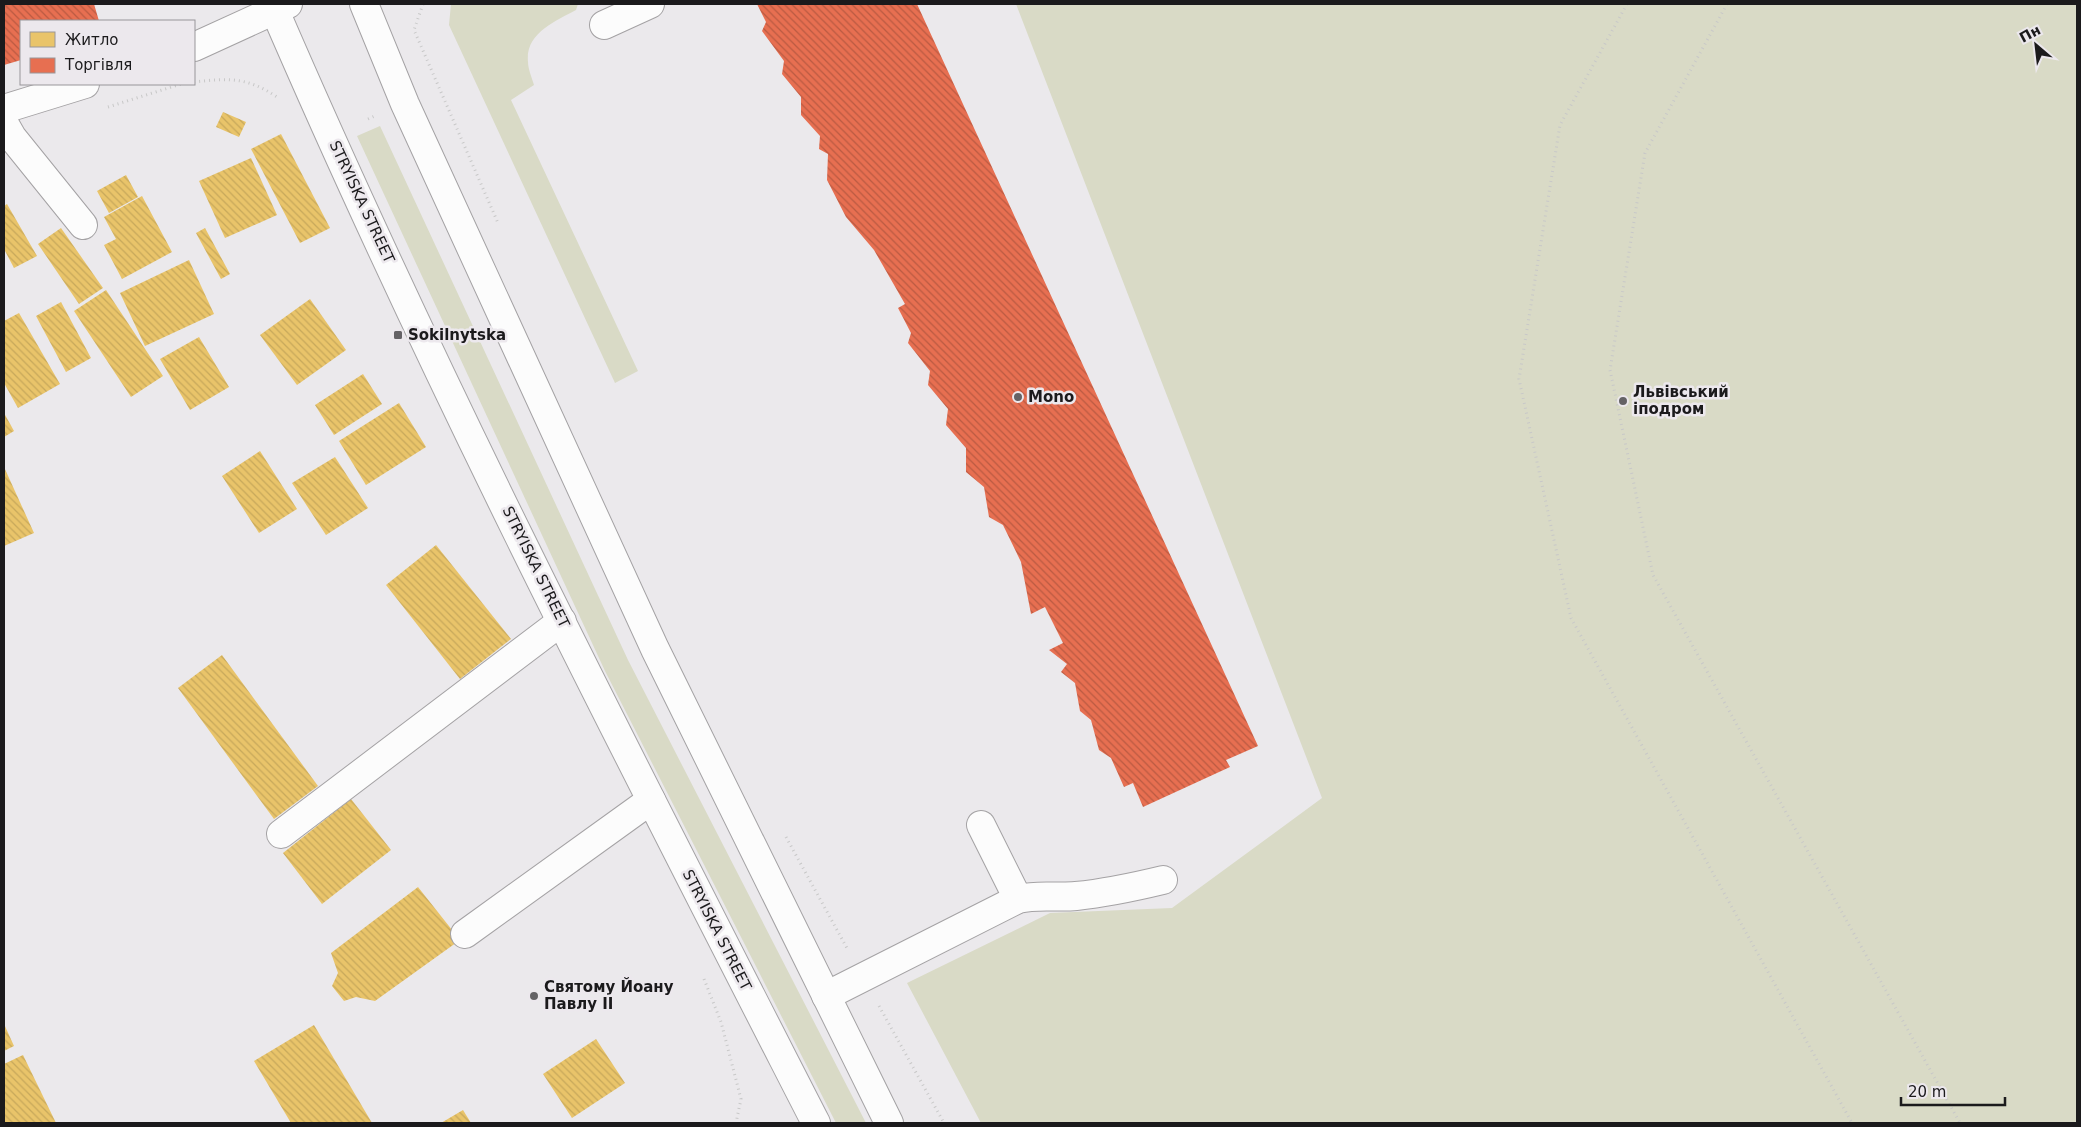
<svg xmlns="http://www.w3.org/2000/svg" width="2081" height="1127" viewBox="0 0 2081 1127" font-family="'DejaVu Sans',sans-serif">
  <defs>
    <pattern id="homes-back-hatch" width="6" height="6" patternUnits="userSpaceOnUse" patternTransform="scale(1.25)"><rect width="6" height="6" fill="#e9c46a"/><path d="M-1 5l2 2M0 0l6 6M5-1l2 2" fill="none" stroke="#c7a85b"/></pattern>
    <pattern id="shops-back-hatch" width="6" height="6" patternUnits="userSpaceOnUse" patternTransform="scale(1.25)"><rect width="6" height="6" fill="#e76f51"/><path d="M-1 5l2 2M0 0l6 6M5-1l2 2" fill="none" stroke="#ba5a42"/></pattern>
  </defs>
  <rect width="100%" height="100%" fill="#ebe9ec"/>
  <g fill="#d9dac6">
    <path d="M451,4h127l-2,6c-20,11 -51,23 -48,52 0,7 4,16 6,23l-23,15 127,271 -23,12 -166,-358z"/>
    <polygon points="1016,4 2077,4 2077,1123 981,1123 907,983 1050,913 1172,908 1322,798"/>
    <polygon points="380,126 628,660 866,1123 836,1123 605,671 357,136"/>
  </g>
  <g fill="url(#homes-back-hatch)">
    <polygon points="223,112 246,122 239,137 216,127"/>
    <polygon points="281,134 330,228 300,243 251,149"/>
    <polygon points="251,158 277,215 225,238 199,181"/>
    <polygon points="126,175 138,197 109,213 97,191"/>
    <polygon points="142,196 172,252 122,279 104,245 116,239 104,217"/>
    <polygon points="7,204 37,256 14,268 4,249 4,206"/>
    <polygon points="61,228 103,288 79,304 38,244"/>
    <polygon points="205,228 230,274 221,279 196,233"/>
    <polygon points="189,260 214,314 145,346 120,293"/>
    <polygon points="106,290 163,376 131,397 74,311"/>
    <polygon points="310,299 346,350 297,385 260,335"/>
    <polygon points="61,302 91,358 66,372 36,316"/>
    <polygon points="19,313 60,384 18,408 4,383 4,321"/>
    <polygon points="199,337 229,387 190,410 160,359"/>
    <polygon points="363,374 382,404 334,435 315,405"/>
    <polygon points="399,403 426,447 366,485 339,441"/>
    <polygon points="4,413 14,431 4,437"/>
    <polygon points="260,451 297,509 259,533 222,476"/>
    <polygon points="335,457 368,508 326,535 292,483"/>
    <polygon points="4,467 34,533 4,546"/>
    <polygon points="436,545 511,639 460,679 386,585"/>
    <polygon points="222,655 318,786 274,819 178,688"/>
    <polygon points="351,799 391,850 322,904 283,853"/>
    <polygon points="418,887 460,940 375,1001 356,997 344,1001 332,986 338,973 331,953"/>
    <polygon points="4,1024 14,1046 4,1051"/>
    <polygon points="314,1025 372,1123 291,1123 254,1061"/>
    <polygon points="596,1039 625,1083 572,1118 543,1074"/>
    <polygon points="23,1055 56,1123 4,1123 4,1064"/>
    <polygon points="463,1110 471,1123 441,1123"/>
  </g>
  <g fill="url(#shops-back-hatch)">
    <polygon points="4,4 94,4 99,21 21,21 21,60 4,65"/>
    <polygon points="757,4 917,4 1258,746 1226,760 1230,767 1143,807 1133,783 1124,787 1111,758 1099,750 1091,720 1080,711 1075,683 1061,672 1067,664 1049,650 1063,643 1045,607 1031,614 1021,562 1003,525 989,517 984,487 966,472 966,448 946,425 948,409 928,385 930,371 908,343 911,333 898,308 905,304 874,250 846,217 827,180 828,154 819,149 820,136 801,115 801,97 782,74 784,61 762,31 766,22"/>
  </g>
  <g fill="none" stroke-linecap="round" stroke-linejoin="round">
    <defs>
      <g id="minor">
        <polyline points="604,25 650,4"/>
        <polyline points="194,47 288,4"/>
        <polyline points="4,109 85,84"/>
        <polyline points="4,123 12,137 83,225"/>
        <polyline points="981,825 1018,899"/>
        <polyline points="281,834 562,621"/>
        <polyline points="465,934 651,800"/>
        <path d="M826,996l192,-97c19,-5 39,-1 58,-3 30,-3 58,-9 87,-16"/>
      </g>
      <g id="major">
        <path d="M272,4c164,381 355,750 544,1119"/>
        <polyline points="364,4 405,104 655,649 889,1123"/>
      </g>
    </defs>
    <use href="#minor" stroke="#a4a2a4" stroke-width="30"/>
    <use href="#major" stroke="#a4a2a4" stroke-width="30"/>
    <g stroke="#c8c8c8" stroke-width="3" stroke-dasharray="1 4" stroke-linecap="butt">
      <polyline points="423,4 414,30 498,223"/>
      <polyline points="1627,4 1560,125 1519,379 1571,618 1852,1123"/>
      <polyline points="1727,4 1645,153 1610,370 1653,575 1960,1123"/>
      <path d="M194,82c35,-4 53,-5 83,15"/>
      <polyline points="108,107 181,84"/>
      <polyline points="368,119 377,115"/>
      <polyline points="786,837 848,950"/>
      <polyline points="704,979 721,1022 741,1099 736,1123"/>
      <polyline points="879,1006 944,1123"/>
    </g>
    <use href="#minor" stroke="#fcfcfc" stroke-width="28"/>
    <use href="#major" stroke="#fcfcfc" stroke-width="28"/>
  </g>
  <g fill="#646265" stroke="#ece8ed" stroke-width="2">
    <rect x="393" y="330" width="10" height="10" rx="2.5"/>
    <circle cx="1018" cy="397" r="5"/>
    <circle cx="1623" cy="401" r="5"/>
    <circle cx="534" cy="996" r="5"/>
  </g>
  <g text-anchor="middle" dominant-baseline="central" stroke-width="5" stroke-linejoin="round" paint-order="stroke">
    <g font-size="15" fill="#1b1a1c" stroke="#ece8ed">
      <text transform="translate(362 202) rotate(65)">STRYISKA STREET</text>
      <text transform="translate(536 567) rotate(64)">STRYISKA STREET</text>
      <text transform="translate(717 930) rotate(63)">STRYISKA STREET</text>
    </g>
    <g font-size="15" font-weight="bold" fill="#1b1a1c" stroke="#ece8ed" text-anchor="start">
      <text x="408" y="335">Sokilnytska</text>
      <text x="1633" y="392">Львівський<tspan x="1633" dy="17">іподром</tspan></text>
      <text x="1028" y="397">Mono</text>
      <text x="544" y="987">Святому Йоану<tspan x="544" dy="17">Павлу ІІ</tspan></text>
    </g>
  </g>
  <rect width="2081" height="1127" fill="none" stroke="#1b1a1c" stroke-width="10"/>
  <rect x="20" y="20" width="175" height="65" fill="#ece8ed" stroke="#989699"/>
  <rect x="30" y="32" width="25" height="15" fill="#e9c46a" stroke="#989699"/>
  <text x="65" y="45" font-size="15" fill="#1b1a1c">Житло</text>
  <rect x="30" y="58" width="25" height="15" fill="#e76f51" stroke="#989699"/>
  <text x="65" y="70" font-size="15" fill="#1b1a1c">Торгівля</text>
  <g transform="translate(2036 45) rotate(332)" stroke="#ece8ed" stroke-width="4" paint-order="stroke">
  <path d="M0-4L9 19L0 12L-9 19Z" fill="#1b1a1c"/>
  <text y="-8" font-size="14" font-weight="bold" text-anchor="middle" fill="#1b1a1c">Пн</text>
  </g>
  <path d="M1901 1097v8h104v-8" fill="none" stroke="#1b1a1c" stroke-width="2.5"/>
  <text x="1908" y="1097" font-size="15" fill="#1b1a1c" stroke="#ece8ed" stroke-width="4" paint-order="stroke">20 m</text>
</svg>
